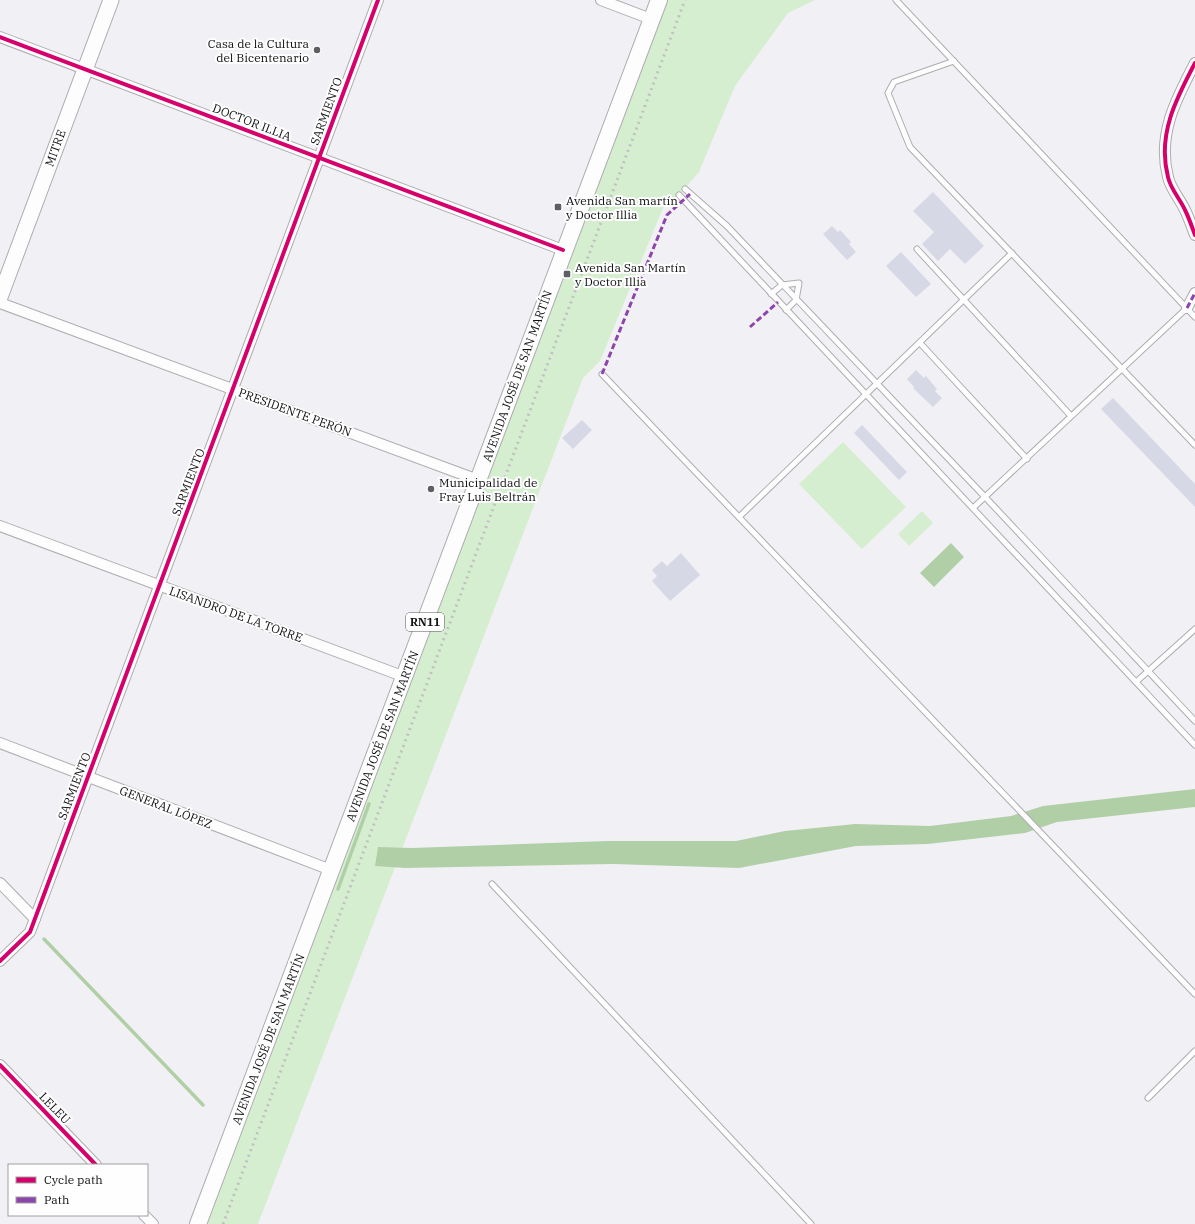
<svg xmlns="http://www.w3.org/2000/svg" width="1195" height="1224" viewBox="0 0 1195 1224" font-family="'IBM Plex Serif',serif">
  <rect width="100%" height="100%" fill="#f1f1f5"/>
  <g fill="#d6eed0">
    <polygon points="659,0 815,0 788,13 735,86 699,172 679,195 663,208 600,361 583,378 258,1224 198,1224"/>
    <polygon points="843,442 906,507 862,549 799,484"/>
    <polygon points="922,511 933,523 909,546 898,534"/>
  </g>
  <g fill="#b1cfa7">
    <polygon points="951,543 964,557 934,587 920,573"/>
    <polygon points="1195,789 1195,807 1057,822 1025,833 928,844 856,846 739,868 613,864 405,868 375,866 378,847 412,848 607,841 736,841 785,831 855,824 930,826 1011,816 1043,806"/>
  </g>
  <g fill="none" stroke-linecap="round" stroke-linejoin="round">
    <g stroke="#b1cfa7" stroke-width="3.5">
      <polyline points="338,889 369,804"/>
      <polyline points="44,939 203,1105"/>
    </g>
  </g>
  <g fill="#d6d8e6">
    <polygon points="933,192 984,246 965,264 950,249 938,261 922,244 934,232 913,211"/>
    <polygon points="832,226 838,232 840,230 851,242 849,244 856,252 847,260 823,234"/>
    <polygon points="901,252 931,284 916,297 886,266"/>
    <polygon points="916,370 924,378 926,376 937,389 935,391 942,398 933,407 913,388 914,387 907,379"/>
    <polygon points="1113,398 1195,484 1195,507 1101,409"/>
    <polygon points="582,420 592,430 573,449 562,438"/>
    <polygon points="862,425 907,472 899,480 854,433"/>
    <polygon points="681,553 700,575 670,601 652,581 657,576 652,570 662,561 667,566"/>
  </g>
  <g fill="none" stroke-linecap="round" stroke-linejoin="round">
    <defs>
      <g id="lane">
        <polyline points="896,0 1195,317"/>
        <polyline points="954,61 894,82 888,93 910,147 1195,445"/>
        <polyline points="685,189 727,226 986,498 1195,721"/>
        <polyline points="679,195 1195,745"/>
        <polyline points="917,249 1071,416"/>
        <polyline points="771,294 782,285 799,283 796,300 786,310"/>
        <polyline points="920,343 1027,459"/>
        <polyline points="602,374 1195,994"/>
        <polyline points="973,508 1187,308"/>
        <polyline points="739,517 1012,253"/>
        <polyline points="1136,682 1195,629"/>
        <polyline points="492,884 811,1224"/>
        <polyline points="1148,1098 1195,1051"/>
      </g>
      <g id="street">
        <polyline points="601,0 651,19"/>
        <polyline points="0,37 563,250"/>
        <path d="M1195,63c-19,36 -38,72 -27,114 2,11 12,22 17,33 4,8 7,17 10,25"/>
        <polyline points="0,303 478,480"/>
        <polyline points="1187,308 1195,293"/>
        <polyline points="0,526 405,677"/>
        <polyline points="0,743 331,870"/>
        <polyline points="0,883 35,919"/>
        <polyline points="0,961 30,932 378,0"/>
        <polyline points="0,1065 96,1165"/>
        <polyline points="144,1215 153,1224"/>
      </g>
      <polyline id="secondary" points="0,297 111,0"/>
      <polyline id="primary" points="198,1224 659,0"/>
    </defs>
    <use href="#lane" stroke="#adadb0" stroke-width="7"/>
    <use href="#street" stroke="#adadb0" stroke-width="12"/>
    <use href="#secondary" stroke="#adadb0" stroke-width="17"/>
    <use href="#primary" stroke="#adadb0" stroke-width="18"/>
    <use href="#lane" stroke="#fdfdfe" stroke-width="5"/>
    <use href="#street" stroke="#fdfdfe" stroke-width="10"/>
    <use href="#secondary" stroke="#fdfdfe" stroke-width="15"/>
    <use href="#primary" stroke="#fdfdfe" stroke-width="16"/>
    <polyline stroke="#c1c1c1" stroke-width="3" stroke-dasharray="2 4" stroke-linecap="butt" points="223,1224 685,0"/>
    <g stroke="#8e44ad" stroke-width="3" stroke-dasharray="6 3" stroke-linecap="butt">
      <polyline points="1187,308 1195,293"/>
      <polyline points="750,327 778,302"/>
      <polyline points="602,374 667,215 690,194"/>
    </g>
    <defs>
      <g id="cycleway">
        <polyline points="0,37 563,250"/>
        <path d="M1195,63c-19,36 -38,72 -27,114 2,11 12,22 17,33 4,8 7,17 10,25"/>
        <polyline points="0,961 30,932 378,0"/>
        <polyline points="0,1065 96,1165"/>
      </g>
    </defs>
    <use href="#cycleway" stroke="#fefefe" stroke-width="6"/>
    <use href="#cycleway" stroke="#d6006c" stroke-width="4"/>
  </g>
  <g fill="#5e5f61" stroke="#fefefe" stroke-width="1.5">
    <circle cx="317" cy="50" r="4"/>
    <rect x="554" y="203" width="8" height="8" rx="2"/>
    <rect x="563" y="270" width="8" height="8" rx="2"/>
    <circle cx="431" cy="489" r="4"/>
  </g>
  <g text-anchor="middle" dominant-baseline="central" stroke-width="4" stroke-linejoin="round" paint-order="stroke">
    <rect fill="#fefefe" stroke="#575759" stroke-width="1" x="406" y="613" width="38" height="18" rx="3"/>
    <g font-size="11" font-weight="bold" fill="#0f1012">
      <text x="425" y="622">RN11</text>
    </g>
    <g font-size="12" fill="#0f1012" stroke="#fefefe" text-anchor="start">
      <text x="309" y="43" text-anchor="end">Casa de la Cultura<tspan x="309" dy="14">del Bicentenario</tspan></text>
      <text x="566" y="200">Avenida San martín<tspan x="566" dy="14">y Doctor Illia</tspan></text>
      <text x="575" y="267">Avenida San Martín<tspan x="575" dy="14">y Doctor Illia</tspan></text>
      <text x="439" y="482">Municipalidad de<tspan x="439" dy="14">Fray Luis Beltrán</tspan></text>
    </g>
    <g font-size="12" fill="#0f1012" stroke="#fefefe">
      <text transform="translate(326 111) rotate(-70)">SARMIENTO</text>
      <text transform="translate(252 122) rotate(21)">DOCTOR ILLIA</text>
      <text transform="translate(55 148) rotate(-70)">MITRE</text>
      <text transform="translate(517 376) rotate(-70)">AVENIDA JOSÉ DE SAN MARTÍN</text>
      <text transform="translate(295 412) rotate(20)">PRESIDENTE PERÓN</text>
      <text transform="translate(188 482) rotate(-69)">SARMIENTO</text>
      <text transform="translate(236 614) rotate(20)">LISANDRO DE LA TORRE</text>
      <text transform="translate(382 736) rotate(-69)">AVENIDA JOSÉ DE SAN MARTÍN</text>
      <text transform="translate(74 786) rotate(-69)">SARMIENTO</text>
      <text transform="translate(166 807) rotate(21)">GENERAL LÓPEZ</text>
      <text transform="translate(268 1039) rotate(-69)">AVENIDA JOSÉ DE SAN MARTÍN</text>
      <text transform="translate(55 1108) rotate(46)">LELEU</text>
    </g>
  </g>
  <rect x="8" y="1164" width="140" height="52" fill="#fefefe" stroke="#9e9fa0"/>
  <rect x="16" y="1177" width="20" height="6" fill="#d6006c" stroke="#9e9fa0"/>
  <text x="44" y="1184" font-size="12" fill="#0f1012">Cycle path</text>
  <rect x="16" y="1197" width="20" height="6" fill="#8e44ad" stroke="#9e9fa0"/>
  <text x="44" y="1204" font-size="12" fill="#0f1012">Path</text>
</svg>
